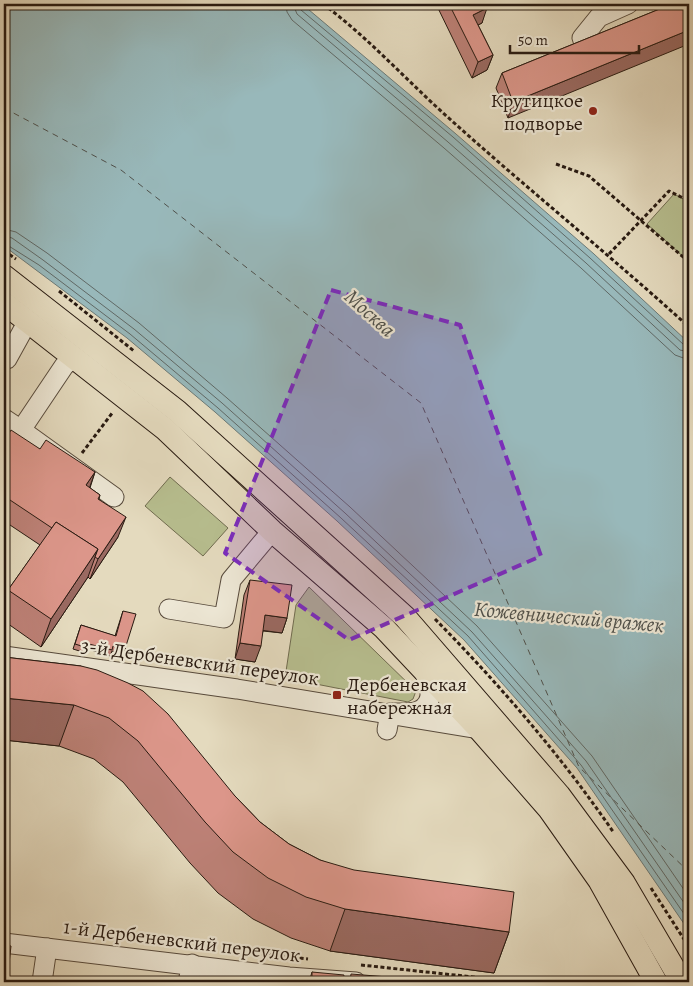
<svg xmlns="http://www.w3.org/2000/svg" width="693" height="986" viewBox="0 0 693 986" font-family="Alegreya,serif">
  <rect width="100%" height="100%" fill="#e4dabe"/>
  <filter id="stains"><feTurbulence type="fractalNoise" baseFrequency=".004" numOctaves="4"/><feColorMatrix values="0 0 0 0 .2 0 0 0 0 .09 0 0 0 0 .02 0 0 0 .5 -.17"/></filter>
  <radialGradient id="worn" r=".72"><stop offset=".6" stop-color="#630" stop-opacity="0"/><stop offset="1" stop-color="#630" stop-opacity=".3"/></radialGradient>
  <g fill="#b7be8f" stroke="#706c50">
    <polygon points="674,194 689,202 689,262 647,224"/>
    <polygon points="170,477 228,528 203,556 145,506"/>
    <polygon points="309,587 416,691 413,699 408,702 285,678 296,605"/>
  </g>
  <polygon fill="#98b8ba" stroke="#6b7976" points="4,4 302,4 456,134 594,254 689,343 689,931 577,768 464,640 337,521 215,412 127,338 4,246"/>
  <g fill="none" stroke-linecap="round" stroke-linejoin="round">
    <g stroke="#606966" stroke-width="1">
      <polyline points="286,4 287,12 292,20 444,148 581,268 675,355 689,360"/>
      <polyline points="293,4 297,14 448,142 586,263 680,350 689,352"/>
      <polyline points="300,4 301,10 453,137 590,258 684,345 689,346"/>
      <polyline points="4,229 16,232 47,253 139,323 227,398 350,507 477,626 592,756 689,897"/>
      <polyline points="4,236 12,238 43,260 134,329 222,403 345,513 472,632 586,761 689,910"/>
      <polyline points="4,243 39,265 130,334 218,408 341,518 468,636 581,765 689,921"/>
    </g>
    <polyline stroke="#4f514c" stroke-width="1" stroke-dasharray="6 5" stroke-linecap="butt" points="4,108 121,170 421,403 579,767 689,872"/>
    <defs>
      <g id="minor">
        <polyline points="582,38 599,17 628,4"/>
        <polyline points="4,357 7,359 28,321"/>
        <polyline points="74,357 64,366 21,430 114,497"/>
        <polyline points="4,424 6,420 21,430"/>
        <polyline points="169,609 224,618 231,580 272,531"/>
        <polyline points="4,656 237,689 485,730"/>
        <path d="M387,730l3,-17c9,0 20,1 28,-2 19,-7 12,-30 4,-42"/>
        <polyline points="4,943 289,977 356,982"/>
        <polyline points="42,982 47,948"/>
        <polyline points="188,982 192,964"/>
      </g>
      <g id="major">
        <polyline points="4,276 177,411 405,617 559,795 624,883 682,982"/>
        <polyline points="4,303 165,429 272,531 384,628 479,729 549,809 599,880 656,982"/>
      </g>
    </defs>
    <use href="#minor" stroke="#574a3c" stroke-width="21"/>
    <use href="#major" stroke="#281a11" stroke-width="24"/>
    <g stroke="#281a11" stroke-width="3" stroke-dasharray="4 2.5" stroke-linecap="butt">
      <path d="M323,4c47,35 85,78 129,117 78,70 160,136 237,206"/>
      <polyline points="556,164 589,176 689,262"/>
      <polyline points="4,251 16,259"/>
      <polyline points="609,254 669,191 689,201"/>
      <polyline points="59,291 134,351"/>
      <polyline points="82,453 113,412"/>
      <path d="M435,619c65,66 127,138 179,214"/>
      <polyline points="651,888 689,947"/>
      <polyline points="235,951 308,959"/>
      <polyline points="361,965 520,982"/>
    </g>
    <use href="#minor" stroke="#ede7d5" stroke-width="19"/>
    <use href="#major" stroke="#e4dabe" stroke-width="22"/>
  </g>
  <g fill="#bd8177" stroke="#281a11">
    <polygon points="436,4 486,4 482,23 478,25 493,55 487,70 472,78"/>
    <polygon points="672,4 508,118 496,88 502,73"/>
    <polygon points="4,442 40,449 95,472 90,488 100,495 99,499 118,537 90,579 88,577 41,647 4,621 4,602 8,590 40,545 4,521"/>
    <polygon points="250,580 287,618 282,633 263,631 255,662 235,659 244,595"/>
    <polygon points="123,611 125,649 123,654 112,651 110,656 88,649 86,653 73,649 81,625 115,636"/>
    <polygon points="4,657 81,666 235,796 260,822 289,844 320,860 509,932 494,973 330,951 291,938 253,919 218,893 190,863 123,782 94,759 59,746 4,740"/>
    <polygon points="312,972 343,982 309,982"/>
  </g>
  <g fill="#9a6961" stroke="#281a11">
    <polygon points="487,8 482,23 468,30 473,15"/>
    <polygon points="689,30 689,44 508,118 513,102"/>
    <polygon points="493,55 487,70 472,78 478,62"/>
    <polygon points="95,472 88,492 86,485"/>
    <polygon points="126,517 118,537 90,579 98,559"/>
    <polygon points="98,549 88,577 41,647 51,619"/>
    <polygon points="265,615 287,618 282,633 260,630"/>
    <polygon points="240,643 261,646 255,662 235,659"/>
    <polygon points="4,698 74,705 59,746 4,740"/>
    <polygon points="345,909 509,932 494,973 330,951"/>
    <polygon points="4,971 8,972 4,982"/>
  </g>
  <g fill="#dc968a" stroke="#281a11">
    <polygon points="449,4 486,4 487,8 473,15 493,55 478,62"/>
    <polygon points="672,4 689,4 689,30 513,102 502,73"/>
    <polygon points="11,430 40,449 46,440 95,472 86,485 100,495 98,499 126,517 98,559 95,557 98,549 56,522 52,528 4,496 4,442"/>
    <polygon points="56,522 98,549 51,619 8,590"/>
    <polygon points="250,580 292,585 287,618 265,615 261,646 240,643"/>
    <polygon points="123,611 136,614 125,649 113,646 112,650 89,644 88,648 75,644 81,625 116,636"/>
    <polygon points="4,657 81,666 97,670 128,683 143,691 168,714 235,796 260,822 289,844 320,860 354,870 514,892 509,932 345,909 306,897 268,878 233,852 205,822 138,741 109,718 74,705 4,698"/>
    <polygon points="4,945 11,946 8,972 4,971"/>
    <polygon points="312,972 344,975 343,982 312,982"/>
    <polygon points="351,974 437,981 437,982 350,982"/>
    <polygon points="59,979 90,982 59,982"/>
  </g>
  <path fill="#7b2cbf" fill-opacity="0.2" stroke="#7b2cbf" stroke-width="4" stroke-dasharray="10 6" stroke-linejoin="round" d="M331,290l129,35 81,231 -192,84 -124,-87z"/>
  <g fill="#8f2418" stroke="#ede7d5" stroke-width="2">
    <circle cx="593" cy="111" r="5"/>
    <rect x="332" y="690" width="10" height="10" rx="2.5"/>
  </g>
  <g text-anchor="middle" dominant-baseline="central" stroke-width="4.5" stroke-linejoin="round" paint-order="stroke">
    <g font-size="20" fill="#281a11" stroke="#ede7d5" text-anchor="end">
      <text x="583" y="100">Крутицкое<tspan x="583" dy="23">подворье</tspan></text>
      <text x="347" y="684" text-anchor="start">Дербеневская<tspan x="347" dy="23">набережная</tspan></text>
    </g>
    <g font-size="20" fill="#281a11" stroke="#ede7d5">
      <text transform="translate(200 662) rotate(8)">3-й Дербеневский переулок</text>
      <text transform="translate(182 941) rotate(7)">1-й Дербеневский переулок</text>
    </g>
    <g font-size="21" font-style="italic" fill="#4f514c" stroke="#ede7d5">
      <text transform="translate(370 313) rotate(42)">Москва</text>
      <text transform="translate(569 617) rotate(5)">Кожевнический вражек</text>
    </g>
  </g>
  <rect width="693" height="986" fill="none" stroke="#e4dabe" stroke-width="20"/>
  <rect x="5" y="5" width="683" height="976" fill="none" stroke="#281a11" stroke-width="2.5"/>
  <rect x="10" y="10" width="673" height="966" fill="none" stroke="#281a11"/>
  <path d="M510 45v8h129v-8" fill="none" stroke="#281a11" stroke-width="2.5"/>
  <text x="518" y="45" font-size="15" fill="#281a11" stroke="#ede7d5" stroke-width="4" paint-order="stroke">50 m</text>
  <rect width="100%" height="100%" filter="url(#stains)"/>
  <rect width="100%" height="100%" fill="url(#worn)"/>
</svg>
